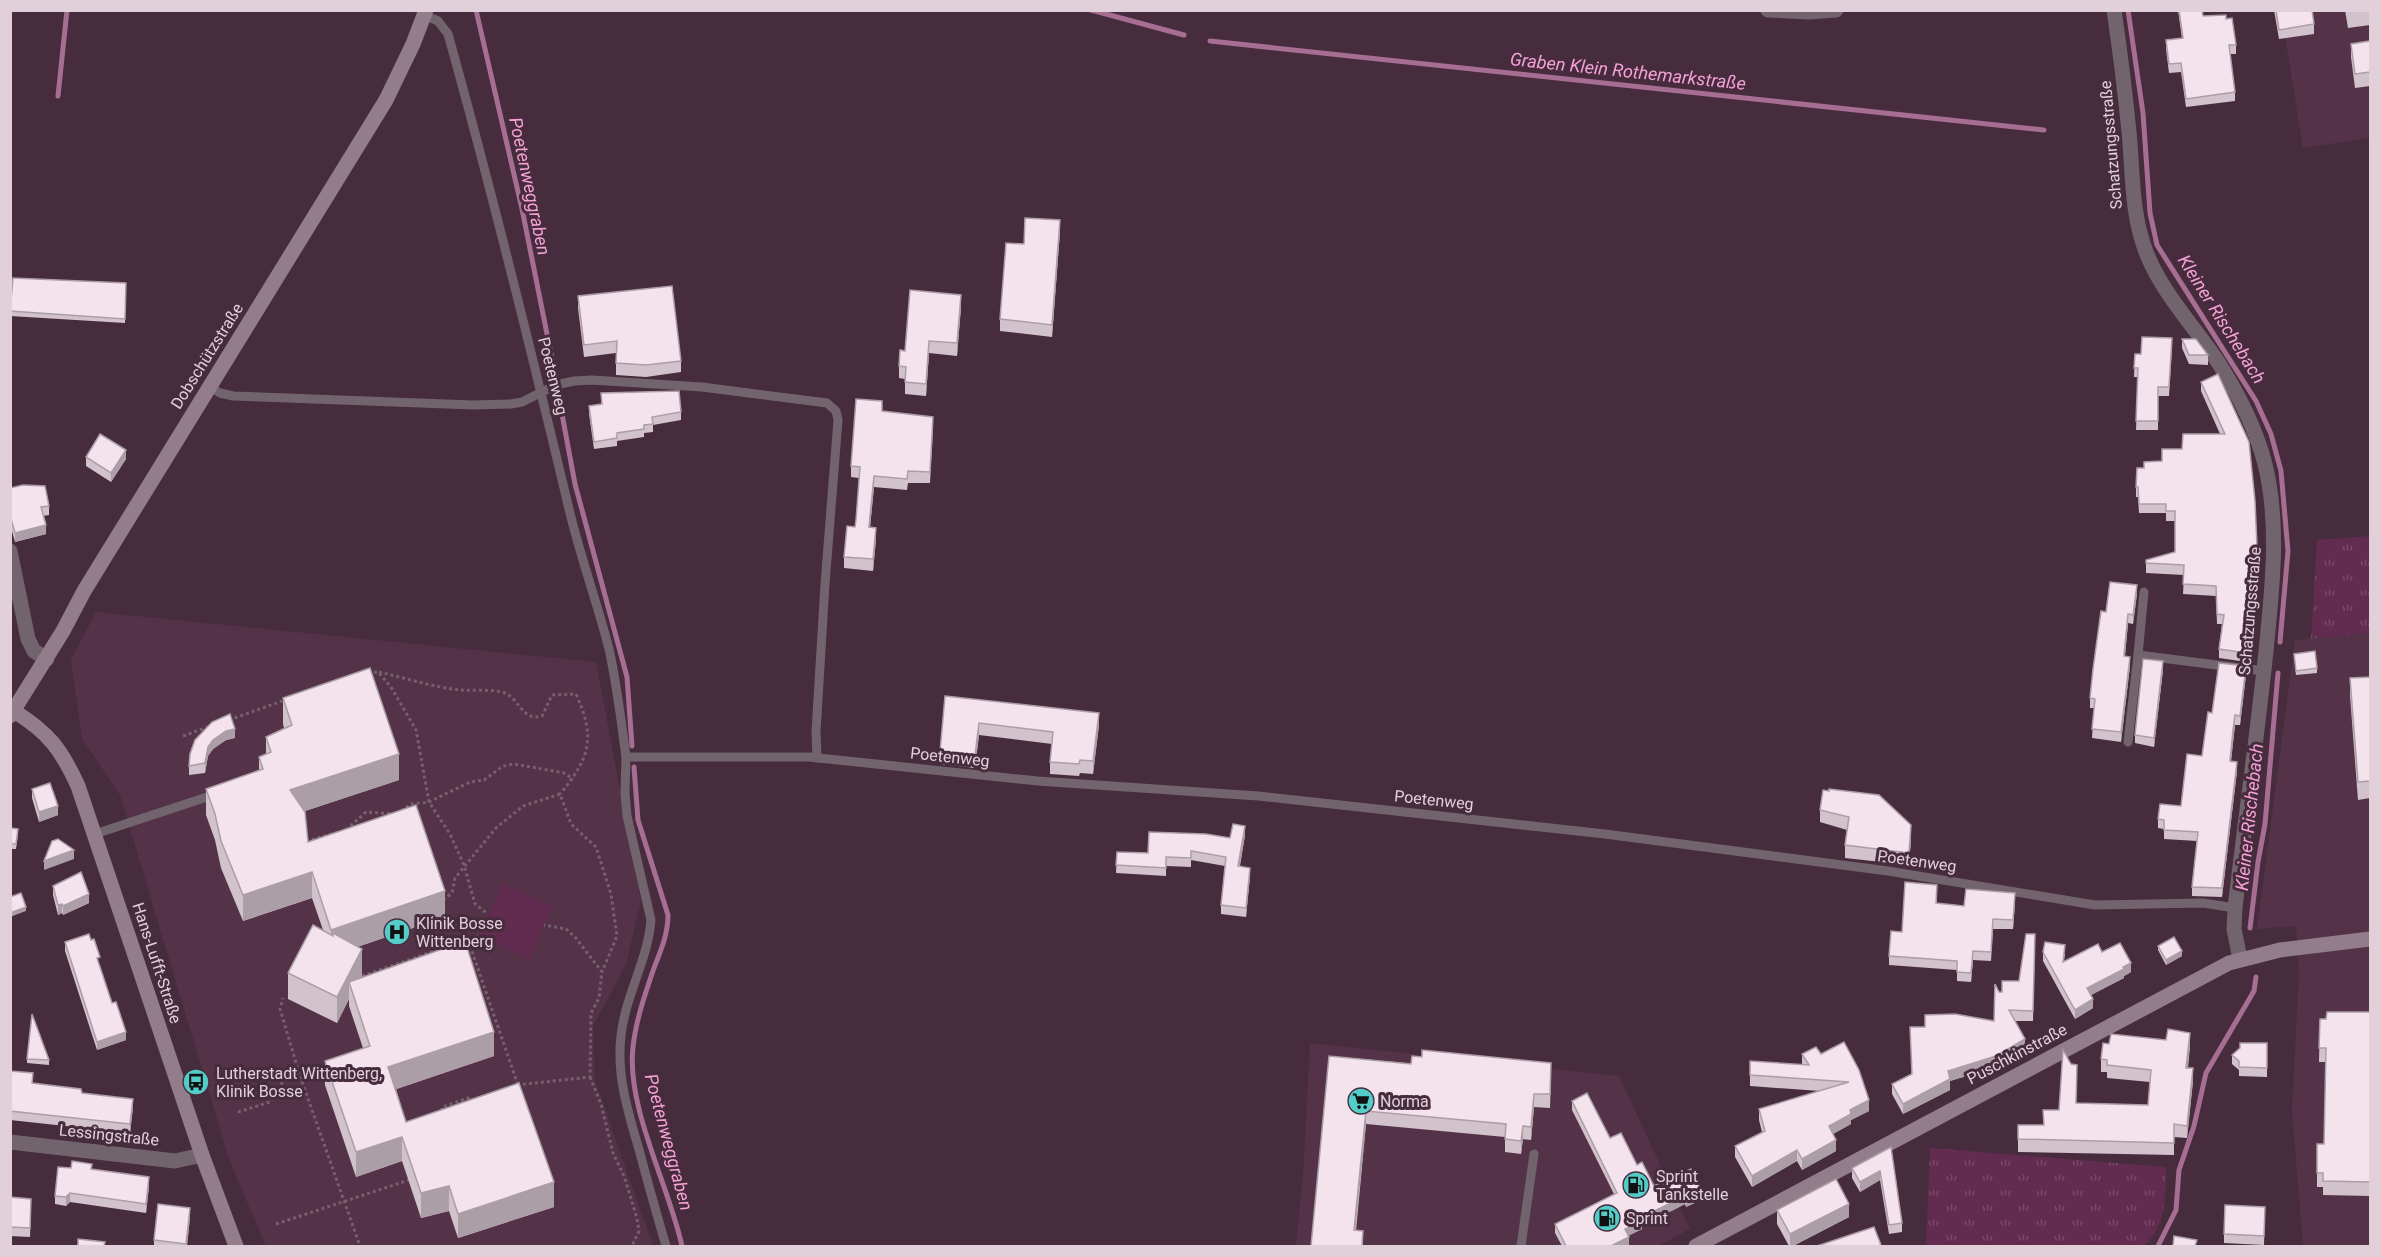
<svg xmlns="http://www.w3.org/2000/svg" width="2381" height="1257" viewBox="0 0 2381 1257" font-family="Roboto,sans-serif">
  <defs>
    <pattern id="grass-tufts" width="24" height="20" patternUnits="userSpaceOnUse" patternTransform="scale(1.5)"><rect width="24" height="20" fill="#622b50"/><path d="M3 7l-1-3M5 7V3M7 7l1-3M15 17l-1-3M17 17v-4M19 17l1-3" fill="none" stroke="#784969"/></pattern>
  </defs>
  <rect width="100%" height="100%" fill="#472c3d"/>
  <g fill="#543348">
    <polygon points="2281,11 2370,11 2370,138 2303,148"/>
    <polygon points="96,612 596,662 641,901 626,964 593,1027 595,1080 653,1246 266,1246 230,1162 120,795 82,739 71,660"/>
    <polygon points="2370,633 2370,1246 2303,1246 2292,1111 2299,972 2296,926 2257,929 2295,640"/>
    <polygon points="1310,1043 1619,1076 1690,1229 1658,1246 1296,1246 1303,1176"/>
  </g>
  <g fill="url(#grass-tufts)">
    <polygon points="2370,536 2370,633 2311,639 2317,540"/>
    <path d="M1930,1148l236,19c0,27 0,60 -22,79h-218z"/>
  </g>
  <polygon fill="#622b50" points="503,883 552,907 529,959 478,936"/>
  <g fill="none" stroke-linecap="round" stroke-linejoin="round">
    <g stroke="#a76e94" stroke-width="5">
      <polyline points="476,10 522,209 554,369"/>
      <polyline points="1091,10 1184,35"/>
      <polyline points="2128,10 2143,113 2150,213 2157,245 2256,401 2271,434 2281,471 2288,551 2280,642"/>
      <polyline points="1210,41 2044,130"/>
      <polyline points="58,96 67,10"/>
      <polyline points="559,398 575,484 627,677 632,746"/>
      <path d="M634,767l4,53 30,95c0,19 -7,35 -14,53 -9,26 -18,52 -21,79 -7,60 36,139 49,199"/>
      <polyline points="2250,928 2258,862 2265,824 2278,673"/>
      <polyline points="2158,1246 2176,1210 2179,1170 2194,1126 2206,1073 2254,991 2256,977"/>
    </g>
    <g stroke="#775f6e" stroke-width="3" stroke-dasharray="3 3" stroke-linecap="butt">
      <path d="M379,672c26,6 54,15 81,18 13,1 28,-1 42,2 18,5 19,30 40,24l10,-21 24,-1c20,44 14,64 -16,100"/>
      <polyline points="368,673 378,672 391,687 416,730 429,802 450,834 464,865 475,904 488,914"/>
      <polyline points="229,720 285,700"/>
      <polyline points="183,736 208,727"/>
      <polyline points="401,811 411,804 429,802 470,782 484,780 503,766 514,764 526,766 564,773 573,779"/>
      <polyline points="346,830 366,812 395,814"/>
      <polyline points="306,841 339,832"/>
      <polyline points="443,900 452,893 455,878 496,828 523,806 560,794 571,824 596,847 611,894 617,936 602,972"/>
      <polyline points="468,940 518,1085"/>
      <polyline points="362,976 478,936"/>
      <polyline points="300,1076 360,1246"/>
      <polyline points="590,1077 601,1104 613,1153 624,1176 637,1218 639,1231 632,1246"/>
      <polyline points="517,1085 590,1077 591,1013 599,998 602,972 575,937 566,929 544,925"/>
      <polyline points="442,1111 442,1107 471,1097 472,1101"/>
      <polyline points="238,1112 270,1102 284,1080 300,1076 280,1009 283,998"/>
      <polyline points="276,1224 409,1180"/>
    </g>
    <g stroke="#72646c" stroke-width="9">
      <path d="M424,15l14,6 10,13c44,157 83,316 121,475 11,47 28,93 40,140 8,36 12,71 17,108"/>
      <polyline points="210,387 220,393 233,396 473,405 511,404 522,402 556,385 574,381 592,380 702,387 827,403 836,411 838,420 825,584 816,732 817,758"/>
      <polyline points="2138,655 2144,592"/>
      <polyline points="2128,742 2138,655 2264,671"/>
      <polyline points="95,834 216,794"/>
      <path d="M666,1246c-9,-31 -18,-62 -26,-93 -11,-38 -24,-77 -19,-117 4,-40 27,-76 30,-116l-24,-104 -2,-23 1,-36h183l229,24 220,15 347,38 283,37 207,34 108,-2 32,5"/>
      <polyline points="1521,1246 1534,1154"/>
    </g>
    <g stroke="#72646c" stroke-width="15">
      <polyline points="1768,10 1809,12 1836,10"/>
      <path d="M2114,10c6,41 11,81 15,122 4,40 2,81 17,120 16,41 48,74 72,110 19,30 38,67 47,102 15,62 7,125 1,187 -9,86 -21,171 -31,257l-1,21 6,30"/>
      <polyline points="10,551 28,639 34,651 47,659"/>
      <polyline points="10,1142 175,1161 202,1155"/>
    </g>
    <g stroke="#937d8a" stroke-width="15">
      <path d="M14,711c35,22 47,38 64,75l124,369 34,91"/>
      <polyline points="10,716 63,631 84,591 386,100 413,44 426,10"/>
      <polyline points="1696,1246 2229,963 2280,950 2370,939"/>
    </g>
  </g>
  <g fill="#d2c2cc">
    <polygon points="2178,10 2202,10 2203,16 2226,19 2236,45 2236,54 2230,54 2235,92 2235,101 2186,107 2181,72 2169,73 2166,49 2166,40 2182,38"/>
    <polygon points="2274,10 2312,10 2314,24 2314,34 2279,39"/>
    <polygon points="2345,10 2370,10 2370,25 2348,28"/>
    <polygon points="2370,41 2370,86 2355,88 2351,57 2351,44"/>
    <polygon points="1060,232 1052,337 1000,331 1000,319 1024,244"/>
    <polygon points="126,283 125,323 10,316 10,304"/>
    <polygon points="578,296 681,361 681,372 646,377 616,375 616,353 584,357 578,308"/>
    <polygon points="961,307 957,356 929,353 926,396 905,394 905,379 899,378 899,366 905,351"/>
    <polygon points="2182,339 2208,355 2208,365 2189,364 2182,348"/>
    <polygon points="2172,347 2169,396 2158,396 2158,430 2136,430 2138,377 2134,377 2135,354 2141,354"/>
    <polygon points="2218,374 2258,569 2258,579 2250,578 2246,630 2250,640 2247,662 2219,658 2219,649 2222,624 2217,624 2216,596 2183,594 2184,575 2146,573 2146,560 2175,552 2175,521 2166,521 2166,513 2139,513 2138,497 2136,497 2136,487 2144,468 2162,461 2182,449 2220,434 2201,391 2201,382"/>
    <polygon points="601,393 681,412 681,420 653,425 653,432 644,433 644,437 617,441 617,446 594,449 589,414 589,406 601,404"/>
    <polygon points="882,411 933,428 930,483 908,483 907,490 874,487 870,527 876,539 873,571 844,568 844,557 855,527 856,520 859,478 851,477 851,466"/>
    <polygon points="86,457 126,459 111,482 86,466"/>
    <polygon points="10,488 49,506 49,515 43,516 46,534 15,542 10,524"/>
    <polygon points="2137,594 2133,624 2128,623 2125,656 2130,666 2121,742 2092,738 2094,708 2090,708 2090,698 2106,612"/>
    <polygon points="2294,654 2317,668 2317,673 2296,675"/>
    <polygon points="2163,670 2154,747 2135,743 2135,735"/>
    <polygon points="2246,675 2240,725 2235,725 2231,761 2237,771 2222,897 2192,896 2192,887 2197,841 2164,839 2164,829 2158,828 2158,819 2181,806 2202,756 2212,713"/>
    <polygon points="2370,677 2370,798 2358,800 2350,696 2350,678"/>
    <polygon points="945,696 1099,725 1093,774 1080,773 1079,776 1050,774 1050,762 1052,744 979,735 975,768 940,764 940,752"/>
    <polygon points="283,698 399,780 305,811 308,842 445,917 357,947 362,976 360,978 494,1056 396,1089 406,1122 554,1207 458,1238 449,1211 421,1218 402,1161 356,1177 325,1085 325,1061 363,1048 349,1006 349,999 337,1023 288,999 288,973 323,930 312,898 243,921 221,868 215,840 206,815 206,789 259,770 259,757 266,755 266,737 284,728 283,724"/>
    <polygon points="235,738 226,740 213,749 208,756 205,773 189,775 189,766 195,740"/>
    <polygon points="32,789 58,815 39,822 32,798"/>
    <polygon points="1879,795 1911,838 1909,865 1845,858 1845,845 1847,830 1820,822 1820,810"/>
    <polygon points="10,828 18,834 16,849 10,849"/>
    <polygon points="1245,835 1240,866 1250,876 1246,917 1221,914 1221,905 1225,866 1191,860 1191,867 1166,866 1166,876 1116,873 1117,852 1148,853 1230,838"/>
    <polygon points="53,886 89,903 63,915 62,913 58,915 53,895"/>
    <polygon points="1937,894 1937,903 1964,906 2015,902 2013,929 1993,929 1991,961 1973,960 1971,982 1957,981 1957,970 1889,965 1889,956 1902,932"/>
    <polygon points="2035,934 2033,1021 2015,1021 2025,1050 1996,1067 1950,1081 1950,1090 1903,1114 1892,1094 1892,1084 1911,1074 1925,1027 1994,1021 1999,992 2002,992 2019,981"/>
    <polygon points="65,942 100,966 112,1003 126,1040 97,1050 65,951"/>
    <polygon points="2158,946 2182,956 2166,965 2158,950"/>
    <polygon points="2043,952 2065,954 2064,961 2102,952 2131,972 2124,976 2124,978 2091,995 2093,1008 2075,1019 2043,961"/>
    <polygon points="2370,1012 2370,1196 2323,1195 2323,1187 2317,1187 2317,1144 2324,1144 2326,1062 2319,1062 2320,1019 2326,1019"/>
    <polygon points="1844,1042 1869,1111 1851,1120 1851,1124 1833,1134 1836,1151 1802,1170 1797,1161 1752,1187 1735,1157 1735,1146 1762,1132 1759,1120 1759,1109 1820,1091 1750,1086 1750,1061 1802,1065 1802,1054 1821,1054"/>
    <polygon points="2267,1043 2267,1077 2239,1076 2239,1070 2232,1064 2232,1055"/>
    <polygon points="2190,1046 2188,1068 2193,1081 2187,1138 2174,1137 2174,1155 2018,1152 2018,1125 2043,1125 2043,1110 2059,1110 2071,1064 2076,1103 2148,1105 2150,1082 2107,1078 2107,1072 2101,1072 2101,1059"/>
    <polygon points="1329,1056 1551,1076 1550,1108 1534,1107 1531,1140 1523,1139 1521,1154 1505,1152 1505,1137 1366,1124 1356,1231 1363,1231 1363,1246 1311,1246"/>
    <polygon points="27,1059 49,1060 49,1065 27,1063"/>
    <polygon points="10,1071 33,1083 82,1093 133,1107 130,1133 10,1120"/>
    <polygon points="1572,1101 1637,1165 1654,1186 1701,1200 1686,1207 1685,1204 1642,1226 1642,1229 1628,1236 1629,1246 1562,1246 1555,1233 1555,1224 1614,1194 1572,1110"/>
    <polygon points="1891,1147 1902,1223 1902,1232 1889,1234 1880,1180 1860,1192 1852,1178 1852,1168"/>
    <polygon points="92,1169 149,1186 146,1213 70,1202 66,1206 55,1204 55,1196"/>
    <polygon points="10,1197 31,1208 30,1237 10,1236"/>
    <polygon points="2265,1207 2264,1245 2224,1243 2224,1234"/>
    <polygon points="1777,1210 1849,1217 1793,1246 1789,1246 1777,1224"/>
    <polygon points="190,1217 187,1246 154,1246 154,1240"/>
  </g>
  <g fill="#ab9ea6">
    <polygon points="1060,220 1060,232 1052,337 1052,325"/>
    <polygon points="961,295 961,307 957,356 957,343"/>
    <polygon points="929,341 929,353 926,396 926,384"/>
    <polygon points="126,450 126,459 111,482 111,473"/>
    <polygon points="874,476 874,487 869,538 869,527"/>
    <polygon points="46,525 46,534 15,542 15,533"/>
    <polygon points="876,528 876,539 873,571 873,559"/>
    <polygon points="2137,585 2137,594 2133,624 2133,615"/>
    <polygon points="2128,614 2128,623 2124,665 2124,656"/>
    <polygon points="2250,631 2250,640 2247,662 2247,653"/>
    <polygon points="2130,657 2130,666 2121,742 2121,732"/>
    <polygon points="2163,661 2163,670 2154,747 2154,738"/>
    <polygon points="2246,666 2246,675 2240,725 2240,716"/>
    <polygon points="1099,713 1099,725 1093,774 1093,761"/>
    <polygon points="2235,715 2235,725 2230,770 2230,761"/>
    <polygon points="979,723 979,735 975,768 975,755"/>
    <polygon points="235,729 235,738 226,740 213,749 208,756 205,773 205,763 208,747 213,740 226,731"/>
    <polygon points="399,754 399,780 290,816 290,790"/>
    <polygon points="2237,762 2237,771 2222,897 2222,888"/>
    <polygon points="58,806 58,815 39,822 39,812"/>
    <polygon points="1911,825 1911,838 1909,865 1909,853"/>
    <polygon points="1245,826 1245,835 1238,875 1238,866"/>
    <polygon points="74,850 74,859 44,870 44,861"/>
    <polygon points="1250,868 1250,876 1246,917 1246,908"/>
    <polygon points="312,872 312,898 243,921 243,895"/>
    <polygon points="445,891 445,917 331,956 331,930"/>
    <polygon points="2015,893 2015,902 2013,929 2013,920"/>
    <polygon points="89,894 89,903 63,915 63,906"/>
    <polygon points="62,904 62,913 58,915 58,905"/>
    <polygon points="26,907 26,911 10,917 10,913"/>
    <polygon points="362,949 362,976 353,993 349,982 349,999 337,1023 337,997"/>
    <polygon points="1973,951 1973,960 1971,982 1971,973"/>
    <polygon points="2182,951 2182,956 2166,965 2166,960"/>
    <polygon points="2131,963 2131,972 2124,976 2124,978 2087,997 2087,988"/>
    <polygon points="2093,999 2093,1008 2075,1019 2075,1010"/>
    <polygon points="126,1032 126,1040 97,1050 97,1042"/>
    <polygon points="494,1032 494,1056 388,1092 388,1067"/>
    <polygon points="2190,1033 2190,1046 2186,1081 2186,1068"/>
    <polygon points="2025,1039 2025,1050 1996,1067 1950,1081 1950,1090 1903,1114 1903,1104 1948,1071"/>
    <polygon points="2193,1068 2193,1081 2187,1138 2187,1126"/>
    <polygon points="1534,1094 1534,1107 1531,1140 1531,1127"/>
    <polygon points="133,1099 133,1107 130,1133 130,1124"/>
    <polygon points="1869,1100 1869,1111 1851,1120 1851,1124 1829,1136 1829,1126 1850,1110"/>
    <polygon points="1366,1111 1366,1124 1354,1244 1354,1230"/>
    <polygon points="1523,1126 1523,1139 1521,1154 1521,1141"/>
    <polygon points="402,1137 402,1161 356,1177 356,1152"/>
    <polygon points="1836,1140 1836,1151 1802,1170 1802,1159"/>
    <polygon points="1797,1150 1797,1161 1752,1187 1752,1176"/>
    <polygon points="1880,1171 1880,1180 1860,1192 1860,1182"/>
    <polygon points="149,1177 149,1186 146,1213 146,1204"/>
    <polygon points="554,1182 554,1207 458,1238 458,1214"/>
    <polygon points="449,1186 449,1211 421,1218 421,1193"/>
    <polygon points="1701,1191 1701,1200 1686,1207 1686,1198"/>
    <polygon points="70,1193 70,1202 66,1206 66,1197"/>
    <polygon points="1685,1196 1685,1204 1642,1226 1642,1229 1625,1237 1625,1229 1640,1218"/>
    <polygon points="1849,1204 1849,1217 1793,1246 1790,1246 1790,1234"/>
    <polygon points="190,1208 190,1217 187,1246 186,1246"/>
    <polygon points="1629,1237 1629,1246 1611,1246"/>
  </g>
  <g fill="#f4e2ed" stroke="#ab9ea6" stroke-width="1.5">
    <polygon points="2179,10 2202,10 2203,16 2226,15 2226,19 2232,18 2236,45 2229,45 2235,92 2186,99 2181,63 2169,64 2166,40 2183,38"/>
    <polygon points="2276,10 2312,10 2314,24 2279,30"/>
    <polygon points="2370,41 2370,72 2355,74 2351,44"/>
    <polygon points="1025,218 1060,220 1052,325 1000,319 1006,243 1024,244"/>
    <polygon points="13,278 126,283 125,319 10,311"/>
    <polygon points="672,286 681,361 646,365 616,363 617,341 584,345 578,296"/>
    <polygon points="910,290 961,295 957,343 929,341 926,384 905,382 906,367 899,366 900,350 905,351"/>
    <polygon points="2142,337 2172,338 2169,387 2158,387 2158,421 2136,421 2138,368 2134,368 2135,354 2141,354"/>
    <polygon points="2182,339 2196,339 2208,355 2189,355"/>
    <polygon points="2218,374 2249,442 2255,501 2258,569 2250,569 2245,630 2250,631 2247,653 2219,649 2224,615 2217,614 2216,586 2183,584 2184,565 2146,563 2146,560 2175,552 2175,511 2166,511 2166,504 2139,504 2138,487 2136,487 2137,468 2144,468 2144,462 2162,461 2162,449 2182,449 2183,434 2225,434 2201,382"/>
    <polygon points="679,391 681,412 652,417 653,424 644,425 644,429 617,433 617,438 594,442 589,406 602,404 601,393"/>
    <polygon points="856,399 882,401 882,411 933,417 930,472 908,471 907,479 874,476 869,527 876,528 873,559 844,557 847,526 855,527 856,520 860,467 851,466"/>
    <polygon points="100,434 126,450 111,473 86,457"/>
    <polygon points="23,485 45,486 49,506 41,507 46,525 15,533 10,515 10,488"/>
    <polygon points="2110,582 2137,585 2133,615 2128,614 2124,656 2130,657 2121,732 2092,729 2095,699 2090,698 2093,669 2101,611 2106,612"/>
    <polygon points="2315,651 2317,668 2296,671 2294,654"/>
    <polygon points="2143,659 2163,661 2154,738 2135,735"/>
    <polygon points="2219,663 2246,666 2240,716 2235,715 2233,730 2230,761 2237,762 2222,888 2192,887 2198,832 2164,830 2164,820 2158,819 2160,804 2181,806 2187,754 2202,756 2208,712 2212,713"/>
    <polygon points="370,668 399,754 290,790 305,812 308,842 416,805 445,891 331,930 312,872 243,895 221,841 215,814 206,789 263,769 259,757 271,752 266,737 292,725 283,698"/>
    <polygon points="2370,677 2370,781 2358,782 2350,678"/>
    <polygon points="945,696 1099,713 1093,761 1080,760 1079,764 1050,762 1053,732 979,723 975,755 940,752"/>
    <polygon points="230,714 235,729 226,731 213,740 208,747 205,763 189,766 190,754 195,740 212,722"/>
    <polygon points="50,783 58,806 39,812 32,789"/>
    <polygon points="1829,789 1879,795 1911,825 1909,853 1845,845 1849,817 1820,810 1823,790 1829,791"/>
    <polygon points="1233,824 1245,826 1238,866 1250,868 1246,908 1221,905 1226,857 1191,851 1191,858 1166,857 1166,868 1116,865 1117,852 1148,853 1149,832 1206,834 1230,838"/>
    <polygon points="10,828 18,829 16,844 10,844"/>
    <polygon points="58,839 74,850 44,861 52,841"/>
    <polygon points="81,872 89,894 63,906 62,904 58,905 53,886"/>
    <polygon points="1905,882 1937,885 1936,903 1964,906 1966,889 2015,893 2013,920 1993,919 1991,952 1973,951 1971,973 1957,972 1957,961 1889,956 1891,931 1902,932"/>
    <polygon points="21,893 26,907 10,913 10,897"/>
    <polygon points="313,925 333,936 333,933 362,949 337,997 288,973"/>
    <polygon points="89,934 91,940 94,939 100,957 97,958 112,1003 116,1002 126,1032 97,1042 65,942"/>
    <polygon points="2026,934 2035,934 2033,1011 2009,1010 2025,1039 1996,1056 1948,1071 1950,1079 1903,1104 1892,1084 1912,1074 1910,1027 1925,1027 1925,1015 1955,1014 1994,1021 1995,984 1999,992 2002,992 2002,981 2019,981"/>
    <polygon points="2174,937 2182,951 2166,960 2158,946"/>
    <polygon points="465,941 494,1032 388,1067 406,1122 519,1083 554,1182 458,1214 449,1186 421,1193 402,1137 356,1152 325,1061 370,1046 349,982"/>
    <polygon points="2045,942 2065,945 2063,962 2098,944 2102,952 2120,943 2131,963 2123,967 2124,969 2087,988 2093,999 2075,1010 2043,952"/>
    <polygon points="2327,1012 2370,1012 2370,1182 2323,1181 2323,1173 2317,1173 2317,1144 2324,1144 2326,1048 2319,1048 2320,1019 2326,1019"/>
    <polygon points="32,1014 49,1060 27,1059"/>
    <polygon points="2168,1029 2190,1033 2186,1068 2193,1068 2187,1126 2174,1124 2174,1143 2018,1139 2018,1125 2044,1125 2043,1110 2059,1110 2063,1050 2071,1064 2077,1065 2076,1103 2148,1105 2151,1070 2107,1065 2107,1060 2101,1059 2103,1043 2109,1044 2111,1034 2166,1040"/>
    <polygon points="1844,1042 1859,1070 1869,1100 1850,1110 1851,1114 1829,1126 1836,1140 1802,1159 1797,1150 1752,1176 1735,1146 1765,1131 1759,1109 1849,1082 1750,1075 1750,1061 1809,1065 1802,1054 1816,1047 1821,1054"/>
    <polygon points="2240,1043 2267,1043 2267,1068 2239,1067 2239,1061 2232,1055 2240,1048"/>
    <polygon points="1422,1050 1551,1063 1550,1094 1534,1094 1531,1127 1523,1126 1521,1141 1505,1139 1506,1124 1366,1111 1354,1230 1363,1231 1362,1246 1311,1246 1329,1056 1411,1064 1412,1056 1422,1057"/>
    <polygon points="10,1071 33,1073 32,1083 81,1089 82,1093 133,1099 130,1124 10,1111"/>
    <polygon points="1587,1093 1610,1138 1621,1133 1637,1165 1642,1162 1654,1186 1691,1169 1701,1191 1686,1198 1685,1196 1640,1218 1642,1221 1625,1229 1629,1237 1611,1246 1566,1246 1555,1224 1617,1193 1572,1101"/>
    <polygon points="1891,1147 1902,1223 1889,1225 1880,1171 1860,1182 1852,1168"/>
    <polygon points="72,1161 92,1164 91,1169 149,1177 146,1204 70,1193 66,1197 55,1196 58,1167 71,1168"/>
    <polygon points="1836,1179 1849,1204 1790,1234 1777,1210"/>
    <polygon points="10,1197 31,1199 30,1228 10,1227"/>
    <polygon points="158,1204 190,1208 186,1244 154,1240"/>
    <polygon points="2225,1205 2265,1207 2264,1236 2224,1234"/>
    <polygon points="1874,1227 1881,1245 1877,1246 1817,1246"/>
    <polygon points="2174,1236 2197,1240 2195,1246 2173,1246"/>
    <polygon points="78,1239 105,1242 104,1246 78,1246"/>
  </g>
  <defs>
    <symbol id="hospital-disc" viewBox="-11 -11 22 22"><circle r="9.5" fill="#54cdc8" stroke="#472c3d"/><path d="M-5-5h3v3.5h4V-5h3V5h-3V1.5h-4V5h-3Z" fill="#111"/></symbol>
    <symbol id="bus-disc" viewBox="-11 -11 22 22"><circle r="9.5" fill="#54cdc8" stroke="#472c3d"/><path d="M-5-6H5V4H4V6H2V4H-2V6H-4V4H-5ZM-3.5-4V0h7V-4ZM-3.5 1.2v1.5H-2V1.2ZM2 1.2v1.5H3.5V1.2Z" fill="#111"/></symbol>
    <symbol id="supermarket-disc" viewBox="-11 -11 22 22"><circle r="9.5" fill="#54cdc8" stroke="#472c3d"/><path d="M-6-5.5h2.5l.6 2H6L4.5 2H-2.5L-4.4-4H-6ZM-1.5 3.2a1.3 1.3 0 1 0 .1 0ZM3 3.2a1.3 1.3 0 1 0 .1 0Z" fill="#111"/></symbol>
    <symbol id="fuel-disc" viewBox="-11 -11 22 22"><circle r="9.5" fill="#54cdc8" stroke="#472c3d"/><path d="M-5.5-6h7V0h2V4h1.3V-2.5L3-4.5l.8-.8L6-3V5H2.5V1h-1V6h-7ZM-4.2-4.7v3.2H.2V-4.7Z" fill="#111"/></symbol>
  </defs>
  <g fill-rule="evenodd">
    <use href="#hospital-disc" x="382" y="917" width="30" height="30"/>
    <use href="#bus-disc" x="181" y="1067" width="30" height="30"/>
    <use href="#supermarket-disc" x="1346" y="1086" width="30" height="30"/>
    <use href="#fuel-disc" x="1621" y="1170" width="30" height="30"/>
    <use href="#fuel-disc" x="1592" y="1203" width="30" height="30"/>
  </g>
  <g text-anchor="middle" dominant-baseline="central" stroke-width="6" stroke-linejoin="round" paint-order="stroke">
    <g font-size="16" fill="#e1d0da" stroke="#472c3d">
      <text transform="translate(2111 145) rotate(-95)">Schatzungsstraße</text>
      <text transform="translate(207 356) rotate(-58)">Dobschützstraße</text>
      <text transform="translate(553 376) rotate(76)">Poetenweg</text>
      <text transform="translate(2250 611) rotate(-85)">Schatzungsstraße</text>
      <text transform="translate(950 757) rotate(6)">Poetenweg</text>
      <text transform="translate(1434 800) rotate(6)">Poetenweg</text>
      <text transform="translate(1917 861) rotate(8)">Poetenweg</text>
      <text transform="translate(157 963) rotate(72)">Hans-Lufft-Straße</text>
      <text transform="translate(2017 1054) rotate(-28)">Puschkinstraße</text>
      <text transform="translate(109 1135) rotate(6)">Lessingstraße</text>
    </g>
    <g font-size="16" fill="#e1d0da" stroke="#472c3d" text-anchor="start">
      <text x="416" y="923">Klinik Bosse<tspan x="416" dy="18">Wittenberg</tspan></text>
      <text x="216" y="1073">Lutherstadt Wittenberg,<tspan x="216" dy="18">Klinik Bosse</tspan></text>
      <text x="1380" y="1101">Norma</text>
      <text x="1656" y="1176">Sprint<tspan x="1656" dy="18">Tankstelle</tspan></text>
      <text x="1626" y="1218">Sprint</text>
    </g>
    <g font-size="18" font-style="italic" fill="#f4a1d6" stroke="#472c3d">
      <text transform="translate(1628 71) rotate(6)">Graben Klein Rothemarkstraße</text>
      <text transform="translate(530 186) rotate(78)">Poetenweggraben</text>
      <text transform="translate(2222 319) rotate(58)">Kleiner Rischebach</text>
      <text transform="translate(2249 817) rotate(-84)">Kleiner Rischebach</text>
      <text transform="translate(669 1142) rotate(75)">Poetenweggraben</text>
    </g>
  </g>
  <rect width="2381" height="1257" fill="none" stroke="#e1d0da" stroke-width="24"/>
</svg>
